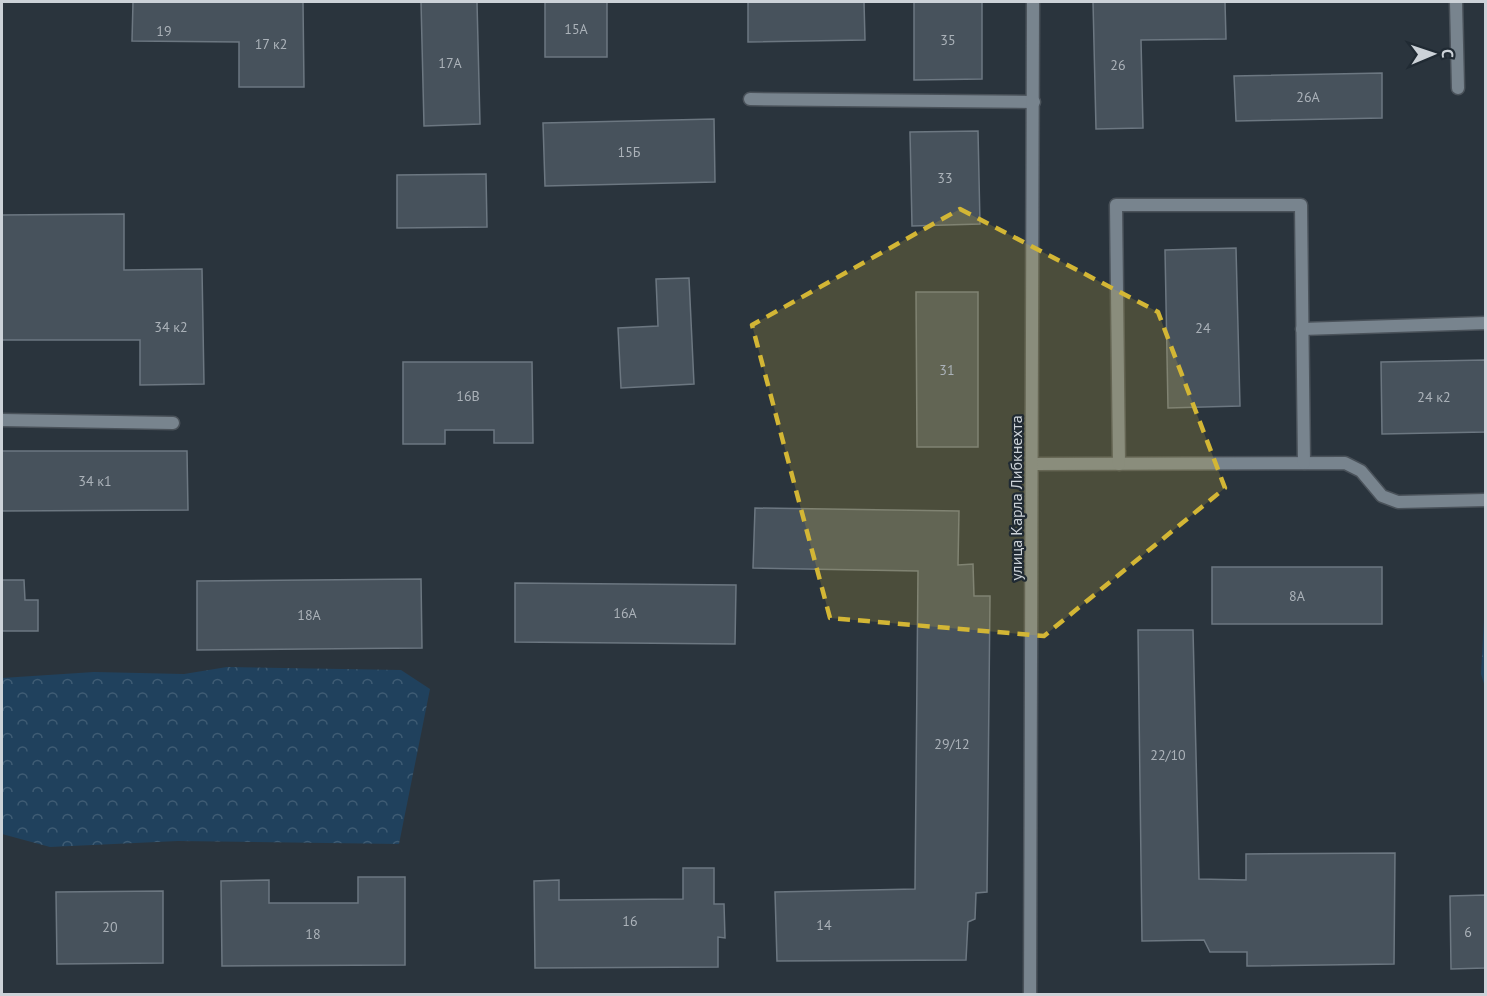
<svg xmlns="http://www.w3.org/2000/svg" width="1487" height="996" viewBox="0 0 1487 996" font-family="'PT Sans',sans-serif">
  <defs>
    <pattern id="forest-crowns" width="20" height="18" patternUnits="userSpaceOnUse" patternTransform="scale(1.5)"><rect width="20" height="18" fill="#20415d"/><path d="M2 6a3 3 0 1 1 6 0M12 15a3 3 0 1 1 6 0" fill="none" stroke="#3f5c74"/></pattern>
  </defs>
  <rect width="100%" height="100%" fill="#2a343d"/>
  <g fill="url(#forest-crowns)">
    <polygon points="1485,601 1485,687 1481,674"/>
    <polygon points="227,667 401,670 430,689 399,844 178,841 50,847 2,834 2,678 94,672 184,674"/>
  </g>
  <g fill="#47525c" stroke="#6c7781" stroke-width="1.5">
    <polygon points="133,2 303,2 304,87 239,87 239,42 132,41"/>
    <polygon points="421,2 477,2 480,124 424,126"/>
    <rect x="545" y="2" width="62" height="55"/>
    <polygon points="748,2 864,2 865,40 748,42"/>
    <polygon points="914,2 982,2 982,79 914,80"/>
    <polygon points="1093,2 1225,2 1226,39 1141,40 1143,128 1096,129"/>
    <polygon points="1382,73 1382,118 1236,121 1234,76"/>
    <polygon points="714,119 715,182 545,186 543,123"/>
    <polygon points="978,131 980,224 912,226 910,132"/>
    <polygon points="486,174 487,227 397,228 397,175"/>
    <polygon points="124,214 124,270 202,269 204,384 140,385 140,340 2,340 2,215"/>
    <polygon points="1236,248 1240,406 1168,408 1165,250"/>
    <polygon points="689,278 694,384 621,388 618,328 658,326 656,279"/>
    <polygon points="916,292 978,292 978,447 917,447"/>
    <polygon points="1485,360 1485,432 1382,434 1381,362"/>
    <polygon points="403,362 532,362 533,443 494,443 494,430 445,430 445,444 403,444"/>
    <polygon points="2,451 187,451 188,510 2,511"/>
    <polygon points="755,508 959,511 958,565 973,564 974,596 990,596 987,892 976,893 975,919 968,922 966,960 777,961 775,892 915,889 918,571 753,568"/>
    <rect x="1212" y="567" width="170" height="57"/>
    <polygon points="421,579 422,648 197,650 197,581"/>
    <polygon points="2,580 24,580 25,600 38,600 38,631 2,631"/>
    <polygon points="515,583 736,585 735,644 515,642"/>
    <polygon points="1138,630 1193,630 1199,879 1246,880 1246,854 1395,853 1394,964 1247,966 1247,952 1210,952 1204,940 1142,941"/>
    <polygon points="683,868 714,868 714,904 724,904 725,938 718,937 718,967 535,968 534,881 559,880 559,900 683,899"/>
    <polygon points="358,877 405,877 405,965 222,966 221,881 269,880 269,903 358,903"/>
    <polygon points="163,891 163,963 57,964 56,892"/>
    <polygon points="1485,895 1485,968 1451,969 1450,896"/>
  </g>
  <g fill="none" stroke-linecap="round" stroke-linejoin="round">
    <defs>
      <g id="service">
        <polyline points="1456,2 1458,88"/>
        <polyline points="750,99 1034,102"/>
        <polyline points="1302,329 1486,323"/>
        <polyline points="2,420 173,423"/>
        <polyline points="1032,464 1345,463 1361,471 1382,496 1398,502 1486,500"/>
        <polyline points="1119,464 1116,205 1301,205 1304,463"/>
      </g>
      <polyline id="minor" points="1030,994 1033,2"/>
    </defs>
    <use href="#service" stroke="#4a525a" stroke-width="15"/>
    <use href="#minor" stroke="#4a525a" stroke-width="15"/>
    <use href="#service" stroke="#78848e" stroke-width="12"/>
    <use href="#minor" stroke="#78848e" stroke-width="12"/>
  </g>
  <path fill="#d3b635" fill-opacity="0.2" stroke="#d3b635" stroke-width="4.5" stroke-dasharray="12 8" stroke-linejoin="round" d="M960,209l198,103 67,176 -181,148 -214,-18 -78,-293z"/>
  <g text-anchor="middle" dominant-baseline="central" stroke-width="4.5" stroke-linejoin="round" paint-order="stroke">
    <g font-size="14" fill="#abb2b9">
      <text x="576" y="29">15А</text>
      <text x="164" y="31">19</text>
      <text x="948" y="40">35</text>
      <text x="271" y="44">17 к2</text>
      <text x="450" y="63">17А</text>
      <text x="1118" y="65">26</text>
      <text x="1308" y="97">26А</text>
      <text x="629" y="152">15Б</text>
      <text x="945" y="178">33</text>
      <text x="171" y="327">34 к2</text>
      <text x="1203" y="328">24</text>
      <text x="947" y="370">31</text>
      <text x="468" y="396">16В</text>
      <text x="1434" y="397">24 к2</text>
      <text x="95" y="481">34 к1</text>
      <text x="1297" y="596">8А</text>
      <text x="625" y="613">16А</text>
      <text x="309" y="615">18А</text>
      <text x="952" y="744">29/12</text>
      <text x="1168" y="755">22/10</text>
      <text x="630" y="921">16</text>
      <text x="824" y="925">14</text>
      <text x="110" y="927">20</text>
      <text x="1468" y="932">6</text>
      <text x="313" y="934">18</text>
    </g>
    <g font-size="16" fill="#ccd2d8" stroke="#202a33">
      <text transform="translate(1016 498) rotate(-90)">улица Карла Либкнехта</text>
    </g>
  </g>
  <rect width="1487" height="996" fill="none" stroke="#ccd2d8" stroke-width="6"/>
  <g transform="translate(1433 54) rotate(88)" stroke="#202a33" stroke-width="4.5" paint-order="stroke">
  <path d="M0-4.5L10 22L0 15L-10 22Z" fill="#ccd2d8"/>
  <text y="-9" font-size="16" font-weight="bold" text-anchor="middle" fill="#ccd2d8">С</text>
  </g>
</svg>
